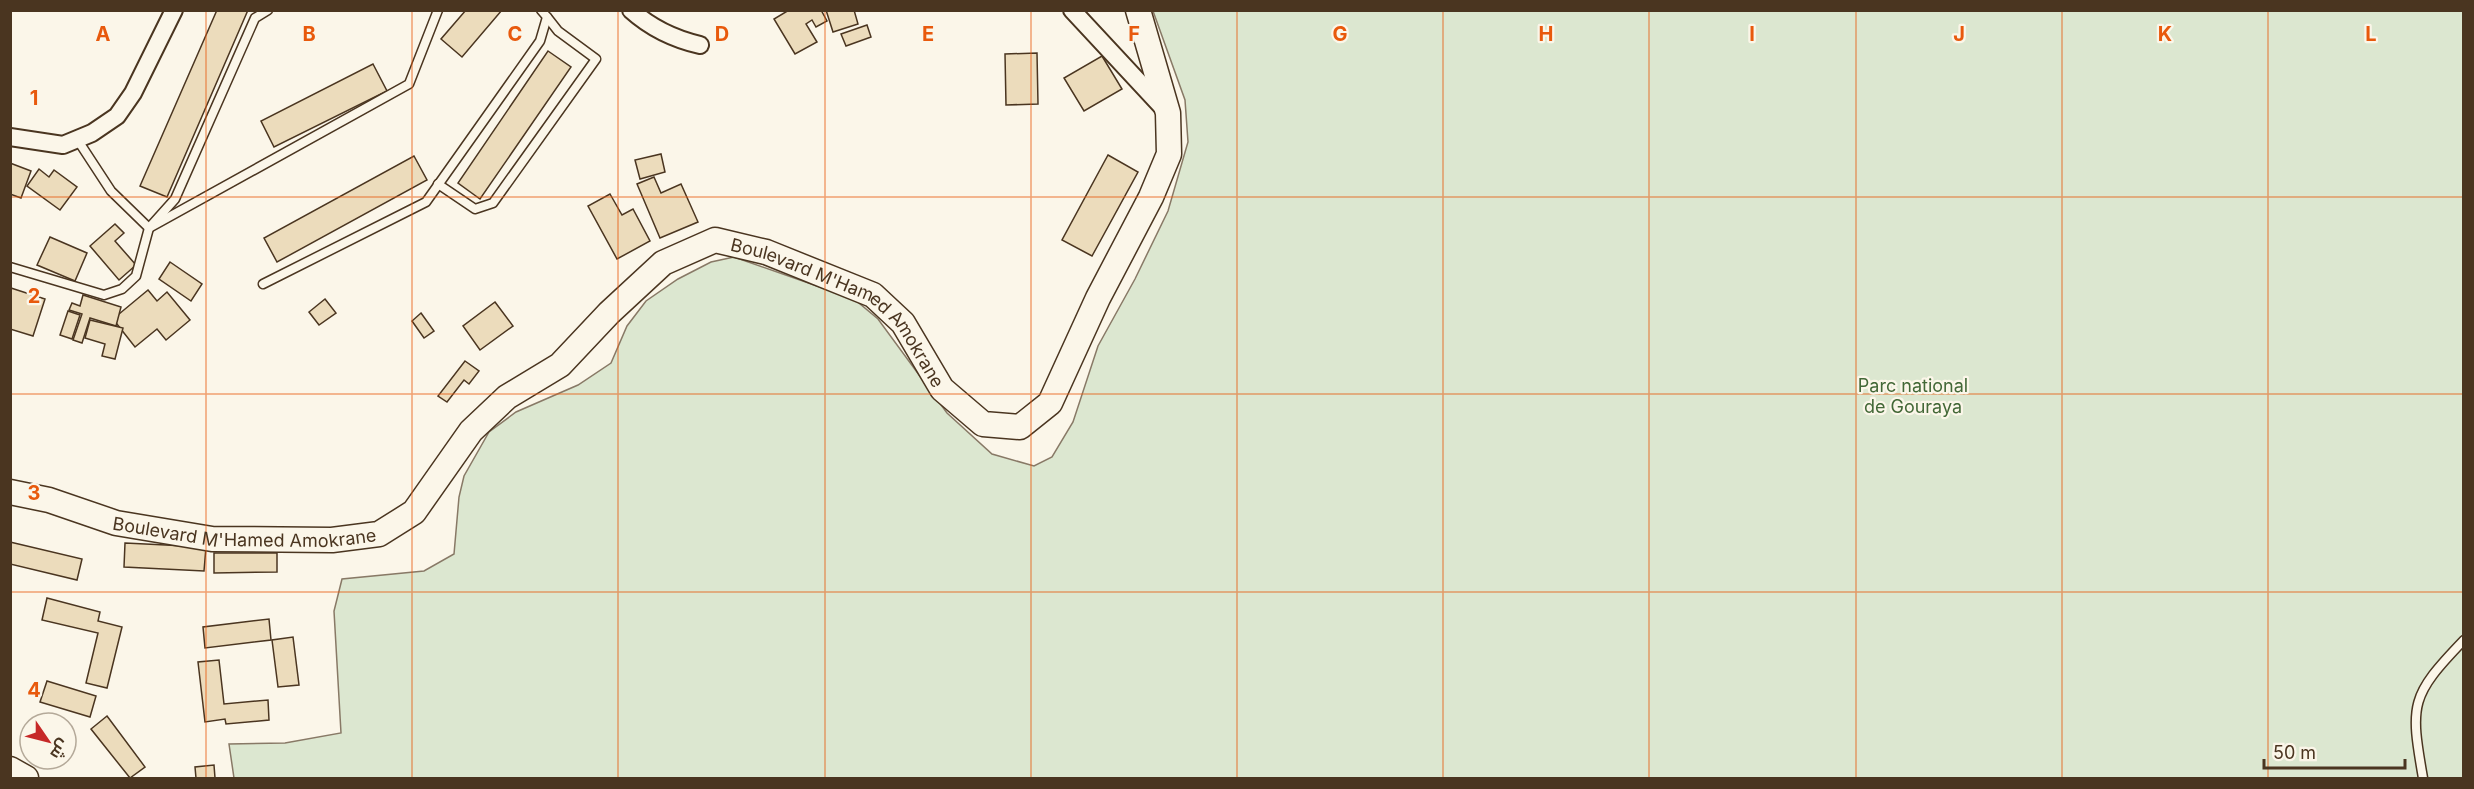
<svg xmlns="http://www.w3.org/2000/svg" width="2474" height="789" viewBox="0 0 2474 789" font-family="Inter,Cairo,sans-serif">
  <rect width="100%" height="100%" fill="#fbf6e9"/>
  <polygon fill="#dce7d0" stroke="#887966" stroke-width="1.5" points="1153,11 2463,11 2463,778 234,778 229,744 285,743 341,733 334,611 342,579 424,571 454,554 459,497 464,476 489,432 516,412 578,385 611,363 627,326 646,301 678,279 711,262 734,257 854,299 878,319 947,413 992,454 1034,466 1052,457 1073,422 1098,346 1135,279 1168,211 1188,142 1185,100"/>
  <g fill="#ecdcbc" stroke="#4a3520" stroke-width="1.5">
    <polygon points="217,10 248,10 167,197 140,186"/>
    <polygon points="466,10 502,10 462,57 441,39"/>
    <polygon points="789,10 821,10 827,21 816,27 812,20 806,24 817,42 795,54 774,19"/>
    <polygon points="826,10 854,10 858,24 833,32"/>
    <polygon points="867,25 871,37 846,46 841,34"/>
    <polygon points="548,51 571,67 480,199 458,183"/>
    <polygon points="1037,53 1038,104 1006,105 1005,54"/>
    <polygon points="1102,56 1122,89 1084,111 1064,78"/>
    <polygon points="373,64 387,91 274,147 261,121"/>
    <polygon points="661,154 665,172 640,179 635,160"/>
    <polygon points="1108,155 1138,172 1092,256 1062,240"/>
    <polygon points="414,156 427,180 277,262 264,238"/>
    <polygon points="10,163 31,171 21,198 10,194"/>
    <polygon points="39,169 49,177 54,170 77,187 60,210 27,186"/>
    <polygon points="654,177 661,193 681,184 698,222 660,238 637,184"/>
    <polygon points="610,194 622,215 633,209 650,241 617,259 588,206"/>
    <polygon points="115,224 124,233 115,241 136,265 119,280 90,246"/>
    <polygon points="50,237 87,253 75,281 37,265"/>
    <polygon points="170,262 202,284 191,301 159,279"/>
    <polygon points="11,288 45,299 33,336 10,329"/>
    <polygon points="148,290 157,301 167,292 190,320 166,340 157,329 135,347 113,319"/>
    <polygon points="83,295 121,307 116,326 90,318 82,343 73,340 82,314 69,310 72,303 80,306"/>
    <polygon points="325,299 336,313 319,325 309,312"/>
    <polygon points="495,302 513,326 480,350 463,326"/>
    <polygon points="68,311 80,315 72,339 60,335"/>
    <polygon points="421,313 434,331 424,338 412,321"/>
    <polygon points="90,320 123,328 115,359 102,356 105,344 85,338"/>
    <polygon points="465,361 479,371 469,384 464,380 447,402 438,396"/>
    <polygon points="10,542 82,559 77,580 10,564"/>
    <polygon points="125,543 206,547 204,571 124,567"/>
    <polygon points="214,553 277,553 277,572 214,573"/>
    <polygon points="47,598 100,612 98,621 122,627 107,688 86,683 98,633 42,620"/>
    <polygon points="269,619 271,640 205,648 203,627"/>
    <polygon points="293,637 299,685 278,687 272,640"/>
    <polygon points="219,660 224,704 268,700 269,720 226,724 225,719 205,722 198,662"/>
    <polygon points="47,681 96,696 90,717 40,702"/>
    <polygon points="107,716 145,767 130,778 91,729"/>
    <polygon points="214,765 215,778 196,778 195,767"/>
  </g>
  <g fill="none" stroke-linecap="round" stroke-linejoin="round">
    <defs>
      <g id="service">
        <polyline points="77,139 111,191 149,228 409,84 438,10"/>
        <polyline points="438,184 475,209 493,203 596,59 558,31 547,17"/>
        <polyline points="10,267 104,295 122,289 136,276 149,228 175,199 255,18 268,10"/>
        <polyline points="263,284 426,202 540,41 547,17 541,10"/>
        <path d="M2423,778c-13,-74 -13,-82 41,-138"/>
      </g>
      <g id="minor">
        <path d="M631,10c20,18 43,29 69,35"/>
        <polyline points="1072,10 1165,110"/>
        <polyline points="10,137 63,145 92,133 117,116 133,93 174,10"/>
      </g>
      <g id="secondary">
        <path id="s1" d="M10,492l39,8 67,23 96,16 120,1 47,-6 35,-22 57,-81 36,-34 53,-32 49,-52 54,-50 52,-23 51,12 107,43 30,28 39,66 41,35 37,3 30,-24 48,-105 53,-101 18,-43 -1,-41 -30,-103"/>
        <polyline points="10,769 26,778"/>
      </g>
    </defs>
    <use href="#service" stroke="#4a3520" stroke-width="11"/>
    <use href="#minor" stroke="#4a3520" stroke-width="20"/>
    <use href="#secondary" stroke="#4a3520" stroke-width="27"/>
    <use href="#service" stroke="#fbf6e9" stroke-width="8"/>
    <use href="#minor" stroke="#fbf6e9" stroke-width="16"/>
    <use href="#secondary" stroke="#fbf6e9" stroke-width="24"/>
  </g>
  <path fill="none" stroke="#e8590c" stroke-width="1.5" stroke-opacity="0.55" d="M206,10v768M412,10v768M618,10v768M825,10v768M1031,10v768M1237,10v768M1443,10v768M1649,10v768M1856,10v768M2062,10v768M2268,10v768M10,197h2454M10,394h2454M10,592h2454"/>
  <g text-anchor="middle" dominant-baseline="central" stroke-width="4.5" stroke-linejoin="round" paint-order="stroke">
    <g font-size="18" fill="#4a3520" stroke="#fbf6e9">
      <text stroke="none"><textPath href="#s1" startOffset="978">Boulevard M'Hamed Amokrane</textPath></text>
      <text stroke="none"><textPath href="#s1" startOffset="240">Boulevard M'Hamed Amokrane</textPath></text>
    </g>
    <g font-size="18" fill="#436837" stroke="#fbf6e9">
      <text x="1913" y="385">Parc national<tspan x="1913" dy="21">de Gouraya</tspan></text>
    </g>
  </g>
  <g font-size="20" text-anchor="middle" font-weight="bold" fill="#e8590c" stroke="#fbf6e9" stroke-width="4.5" stroke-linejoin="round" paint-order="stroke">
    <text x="103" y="41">A</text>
    <text x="309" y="41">B</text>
    <text x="515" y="41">C</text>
    <text x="722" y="41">D</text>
    <text x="928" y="41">E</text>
    <text x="1134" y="41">F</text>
    <text x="1340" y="41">G</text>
    <text x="1546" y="41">H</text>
    <text x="1752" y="41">I</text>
    <text x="1959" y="41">J</text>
    <text x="2165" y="41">K</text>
    <text x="2371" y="41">L</text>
    <text x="34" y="105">1</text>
    <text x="34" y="303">2</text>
    <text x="34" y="500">3</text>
    <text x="34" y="697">4</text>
  </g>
  <rect width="2474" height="789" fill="none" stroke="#4a3520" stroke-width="24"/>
  <g transform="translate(48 741) rotate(125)"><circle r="28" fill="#fbf6e9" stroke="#b4a999" stroke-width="1.5"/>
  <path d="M0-4.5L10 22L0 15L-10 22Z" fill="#c62828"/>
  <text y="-9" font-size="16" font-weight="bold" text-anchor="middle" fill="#4a3520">ش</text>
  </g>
  <path d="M2264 759v9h141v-9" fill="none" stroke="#4a3520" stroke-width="3"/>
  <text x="2273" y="759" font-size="18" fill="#4a3520" stroke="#fbf6e9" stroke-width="4.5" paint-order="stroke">50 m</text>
</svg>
